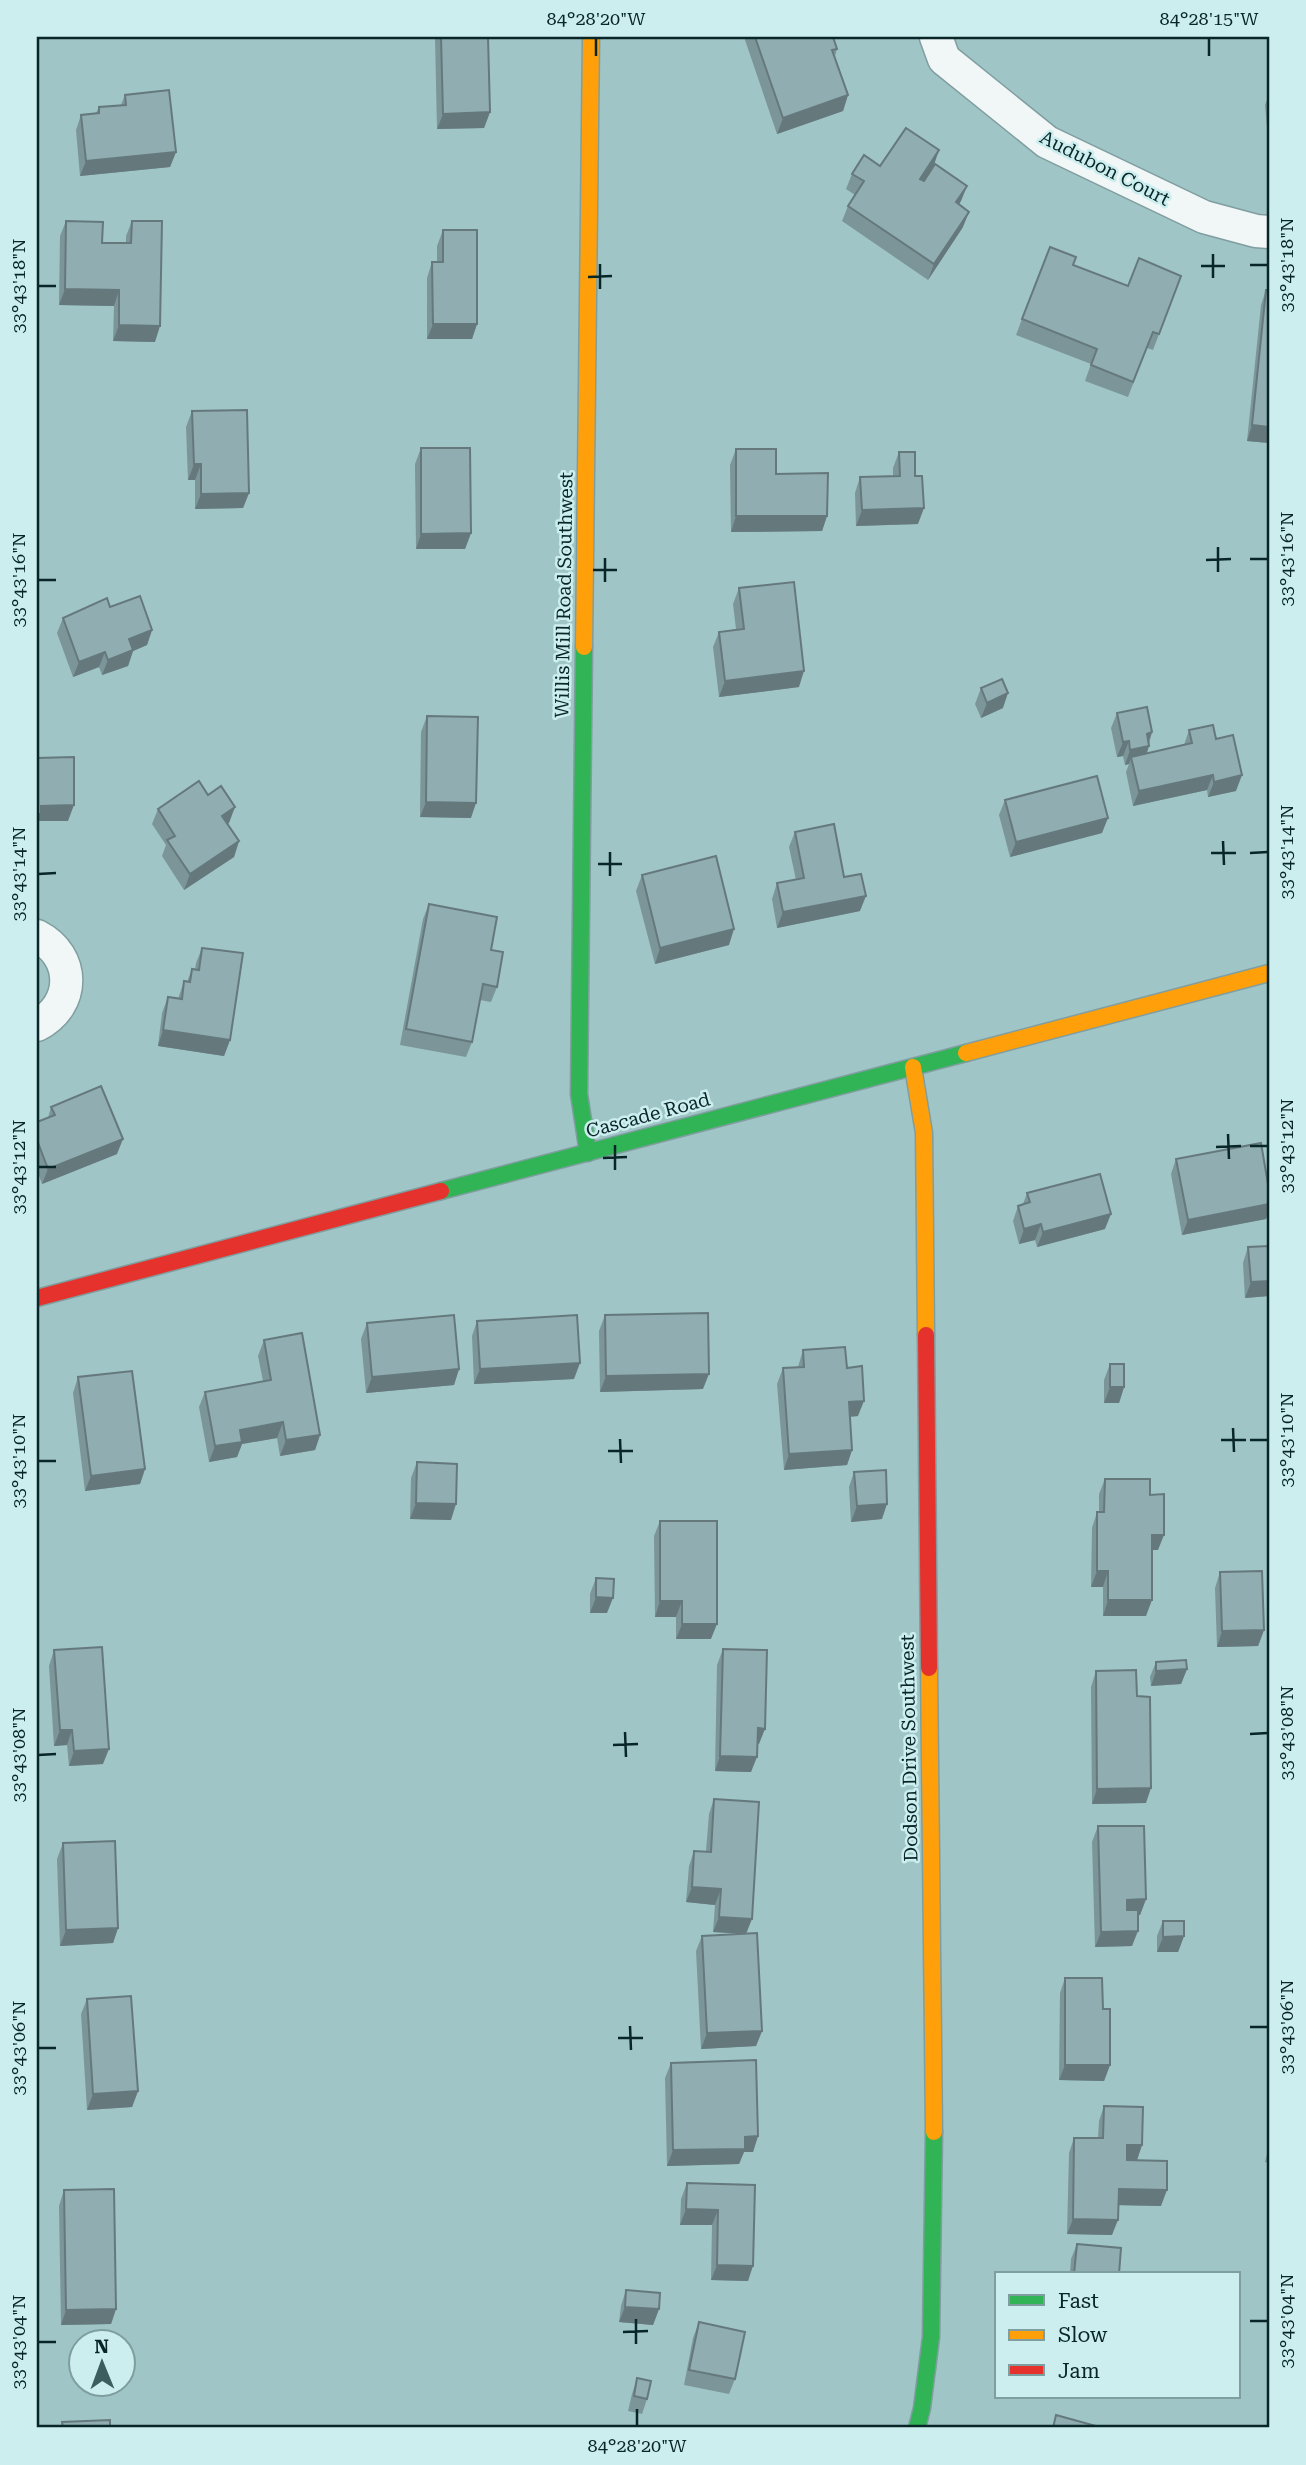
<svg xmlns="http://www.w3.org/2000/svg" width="1306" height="2465" viewBox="0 0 1306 2465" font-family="'Roboto Serif',serif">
  <rect width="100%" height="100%" fill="#9fc5c7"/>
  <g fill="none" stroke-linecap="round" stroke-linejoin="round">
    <defs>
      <g id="street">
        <polyline points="936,37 944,59 1047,142 1204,217 1256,231 1269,232"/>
        <path d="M37,936c39,20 39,69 0,89"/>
      </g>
      <g id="fast">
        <polyline points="584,647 579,1094 588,1153"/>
        <polyline points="441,1191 966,1053"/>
        <polyline points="917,2428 922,2408 931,2337 934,2132"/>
      </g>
      <g id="slow">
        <polyline points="584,647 591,37"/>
        <polyline points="966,1053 1269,973"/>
        <polyline points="913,1067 924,1133 926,1335"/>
        <polyline points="929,1668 934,2132"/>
      </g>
      <g id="jam">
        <polyline points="37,1298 441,1191"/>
        <polyline points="926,1335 929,1668"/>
      </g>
    </defs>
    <use href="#street" stroke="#809e9f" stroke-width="35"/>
    <use href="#fast" stroke="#809e9f" stroke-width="19"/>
    <use href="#slow" stroke="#809e9f" stroke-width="19"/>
    <use href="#jam" stroke="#809e9f" stroke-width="19"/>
    <use href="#street" stroke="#f1f6f7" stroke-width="32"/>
    <use href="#fast" stroke="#30b455" stroke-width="16"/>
    <use href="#slow" stroke="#ff9f0a" stroke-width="16"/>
    <use href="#jam" stroke="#e5322d" stroke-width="16"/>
  </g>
  <g fill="#7c9599">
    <polygon points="435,37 488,37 490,112 484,128 437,129"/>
    <polygon points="744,37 833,37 837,49 835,56 848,95 843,111 777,134"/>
    <polygon points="1269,94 1269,150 1265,105"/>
    <polygon points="125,95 176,152 170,167 80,176 76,130 81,115 96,113 99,107 121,105"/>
    <polygon points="934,165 967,186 959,205 963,227 928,280 842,221 848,206 855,195 846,189 852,174 880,166"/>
    <polygon points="66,221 102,243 126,243 126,236 132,221 155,342 113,341 114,306 59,305 60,236"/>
    <polygon points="443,230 477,324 472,339 427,339 427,278 432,262 437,262 437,246"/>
    <polygon points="1073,265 1128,286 1181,276 1153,350 1147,348 1128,397 1085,381 1091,364 1016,335 1022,319"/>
    <polygon points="1266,290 1269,290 1269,443 1247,441 1261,305"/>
    <polygon points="192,411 249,493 243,508 195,509 195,480 188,480 186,427"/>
    <polygon points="421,448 471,533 465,549 416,549 415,464"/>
    <polygon points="736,449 776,474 827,516 822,531 731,532 730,465"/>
    <polygon points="899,452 918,524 856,526 855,493 860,477 893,476 893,468"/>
    <polygon points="739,588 799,687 719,697 713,647 719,632 736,629 733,604"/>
    <polygon points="110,607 152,630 147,645 133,651 128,666 102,675 99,667 73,677 57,633 63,618"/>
    <polygon points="981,688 1003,708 981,718 975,704"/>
    <polygon points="1117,713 1152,732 1147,753 1184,745 1189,730 1216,739 1236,791 1208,797 1207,790 1133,806 1126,772 1129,764 1125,765 1123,756 1117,757 1111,728"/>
    <polygon points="427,716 471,818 420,817 421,732"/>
    <polygon points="208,795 229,823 228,824 239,841 234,857 184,890 162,856 166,845 152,824 158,809"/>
    <polygon points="1005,800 1102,833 1010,857 999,815"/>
    <polygon points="795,832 844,877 860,911 777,928 772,899 777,883 796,880 789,847"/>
    <polygon points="642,875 729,945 655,964 636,891"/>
    <polygon points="429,904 491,950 497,987 491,1002 480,1000 472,1042 466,1057 400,1045 423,919"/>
    <polygon points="202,948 230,1040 224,1056 158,1046 162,1013 168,997 178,999 184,981 187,982 192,969 195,970 196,963"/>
    <polygon points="51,1107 117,1154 42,1184 37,1170 37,1122 48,1118"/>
    <polygon points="1176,1159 1269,1190 1269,1211 1266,1219 1182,1235 1171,1174"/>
    <polygon points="1027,1193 1105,1229 1037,1247 1035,1240 1019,1244 1013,1221 1018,1206 1023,1204"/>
    <polygon points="1269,1246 1269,1296 1245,1298 1243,1263 1248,1247"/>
    <polygon points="605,1315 703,1389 600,1392 599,1331"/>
    <polygon points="477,1321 574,1379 474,1384 472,1336"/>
    <polygon points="367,1323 459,1369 454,1385 366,1393 361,1339"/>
    <polygon points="264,1340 320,1435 315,1450 280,1456 277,1438 242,1444 237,1457 209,1462 199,1407 205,1392 263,1381 258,1356"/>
    <polygon points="803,1350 847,1368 858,1416 850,1417 852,1450 847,1465 784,1470 777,1384 783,1368 798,1367"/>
    <polygon points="1110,1364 1124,1387 1119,1403 1104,1403 1104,1380"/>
    <polygon points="78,1377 145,1469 140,1484 85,1491 73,1393"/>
    <polygon points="417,1462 451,1520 410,1519 411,1478"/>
    <polygon points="854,1472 882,1519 851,1522 849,1487"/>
    <polygon points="1105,1479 1150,1495 1158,1550 1152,1550 1146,1616 1103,1616 1103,1587 1091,1587 1092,1528 1097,1512 1099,1512 1099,1494"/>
    <polygon points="660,1521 711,1639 676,1639 676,1617 655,1617 654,1536"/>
    <polygon points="1220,1572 1264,1630 1258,1646 1217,1647 1215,1588"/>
    <polygon points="596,1578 607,1613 590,1613 590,1594"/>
    <polygon points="723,1649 759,1744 757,1744 751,1772 715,1771 717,1665"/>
    <polygon points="54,1650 103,1764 69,1766 67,1745 54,1746 49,1666"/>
    <polygon points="1156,1662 1187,1669 1181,1684 1151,1686 1150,1677"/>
    <polygon points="1096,1671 1137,1696 1146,1803 1092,1804 1091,1687"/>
    <polygon points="714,1799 746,1934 762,2031 756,2046 701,2049 696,1951 702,1936 743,1934 713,1932 715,1905 686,1902 689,1866 694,1851 706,1851 709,1814"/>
    <polygon points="1098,1826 1146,1899 1140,1915 1138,1915 1132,1946 1095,1947 1092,1842"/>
    <polygon points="63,1843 118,1928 113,1943 60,1946 57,1859"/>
    <polygon points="1163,1921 1184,1936 1178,1952 1157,1952 1157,1936"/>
    <polygon points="1065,1978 1110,2065 1104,2081 1059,2080 1060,1993"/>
    <polygon points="87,1999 138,2091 132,2107 87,2110 81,2014"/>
    <polygon points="671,2063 758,2136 753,2152 744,2152 739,2164 667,2166 665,2078"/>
    <polygon points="1104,2106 1142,2145 1137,2160 1161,2206 1118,2205 1112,2235 1067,2234 1069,2153 1074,2138 1098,2138 1099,2121"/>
    <polygon points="1269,2145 1269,2163 1265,2162"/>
    <polygon points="687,2183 755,2185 748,2281 711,2280 712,2225 680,2225 681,2199"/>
    <polygon points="64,2190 116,2309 111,2324 61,2325 59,2206"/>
    <polygon points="1077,2244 1119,2274 1070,2274 1071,2259"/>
    <polygon points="626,2290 659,2309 653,2325 619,2322 621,2306"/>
    <polygon points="699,2322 735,2379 729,2394 684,2385 693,2338"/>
    <polygon points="637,2378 647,2399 642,2414 628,2411 632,2394"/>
  </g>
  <g fill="#65797d">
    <polygon points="848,95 843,111 777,134 783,118"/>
    <polygon points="490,112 484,128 437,129 443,114"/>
    <polygon points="939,150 934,165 914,194 920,179"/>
    <polygon points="176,152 170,167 80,176 86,161"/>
    <polygon points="967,186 961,201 950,218 956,202"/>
    <polygon points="969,212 963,227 928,280 934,264"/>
    <polygon points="65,289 119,290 114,306 59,305"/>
    <polygon points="433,324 477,324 472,339 427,339"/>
    <polygon points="119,325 160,326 155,342 113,341"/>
    <polygon points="1252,425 1269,427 1269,443 1247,441"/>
    <polygon points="194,464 201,464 195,480 188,480"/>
    <polygon points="249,493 243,508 195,509 201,494"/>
    <polygon points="924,508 918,524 856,526 862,510"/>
    <polygon points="736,516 827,516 822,531 731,532"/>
    <polygon points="471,533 465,549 416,549 421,534"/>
    <polygon points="152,630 147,645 133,651 128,666 102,675 108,660 129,639"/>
    <polygon points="105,652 99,667 73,677 79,662"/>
    <polygon points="804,671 799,687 719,697 725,681"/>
    <polygon points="1008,693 1003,708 981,718 987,703"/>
    <polygon points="1152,732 1147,746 1149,746 1144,761 1131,757 1129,764 1125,765 1130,750 1147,734"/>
    <polygon points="1129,741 1123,756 1117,757 1123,742"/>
    <polygon points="1213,775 1207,790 1133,806 1139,791"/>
    <polygon points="1242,775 1236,791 1208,797 1214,782"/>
    <polygon points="426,802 476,803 471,818 420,817"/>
    <polygon points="74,805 68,821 38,821 37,826 37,814 41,806"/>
    <polygon points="235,807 229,823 217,831 222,816"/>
    <polygon points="1108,818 1102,833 1010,857 1016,842"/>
    <polygon points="239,841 234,857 184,890 190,874"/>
    <polygon points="866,896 860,911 777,928 783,912"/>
    <polygon points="734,929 729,945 655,964 660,948"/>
    <polygon points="163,1030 230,1040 224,1056 158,1046"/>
    <polygon points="123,1139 117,1154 42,1184 48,1169"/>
    <polygon points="1269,1204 1269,1211 1266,1219 1182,1235 1188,1220"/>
    <polygon points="1111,1214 1105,1229 1037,1247 1043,1232"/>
    <polygon points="1041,1224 1035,1240 1019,1244 1024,1229"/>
    <polygon points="1269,1281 1269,1296 1245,1298 1251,1282"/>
    <polygon points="580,1363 574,1379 474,1384 480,1369"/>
    <polygon points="459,1369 454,1385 366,1393 372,1377"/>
    <polygon points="709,1374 703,1389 600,1392 606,1376"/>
    <polygon points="1110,1387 1124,1387 1119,1403 1104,1403"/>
    <polygon points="864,1401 858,1416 843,1417 849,1402"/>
    <polygon points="283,1422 277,1438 242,1444 237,1457 209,1462 215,1446 240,1430"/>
    <polygon points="320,1435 315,1450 280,1456 286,1440"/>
    <polygon points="852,1450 847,1465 784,1470 789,1454"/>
    <polygon points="145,1469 140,1484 85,1491 91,1476"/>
    <polygon points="416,1503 456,1504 451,1520 410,1519"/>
    <polygon points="887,1504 882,1519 851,1522 857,1506"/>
    <polygon points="1152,1535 1164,1535 1158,1550 1146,1550"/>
    <polygon points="1097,1571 1108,1571 1103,1587 1091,1587"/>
    <polygon points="596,1597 613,1598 607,1613 590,1613"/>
    <polygon points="1108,1600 1152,1600 1146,1616 1103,1616"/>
    <polygon points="660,1601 682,1601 676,1617 655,1617"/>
    <polygon points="682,1624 717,1624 711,1639 676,1639"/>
    <polygon points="1264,1630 1258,1646 1217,1647 1222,1631"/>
    <polygon points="1187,1669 1181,1684 1151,1686 1156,1671"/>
    <polygon points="758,1728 765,1729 759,1744 752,1744"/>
    <polygon points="60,1730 72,1730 67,1745 54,1746"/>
    <polygon points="109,1749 103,1764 69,1766 74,1751"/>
    <polygon points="720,1756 757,1757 751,1772 715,1771"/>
    <polygon points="1151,1788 1146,1803 1092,1804 1097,1789"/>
    <polygon points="692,1887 721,1889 715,1905 686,1902"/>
    <polygon points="1146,1899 1140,1915 1121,1915 1127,1900"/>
    <polygon points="719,1917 752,1919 746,1934 713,1932"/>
    <polygon points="118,1928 113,1943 60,1946 66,1930"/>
    <polygon points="1138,1931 1132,1946 1095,1947 1101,1932"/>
    <polygon points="1184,1936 1178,1952 1157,1952 1163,1937"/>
    <polygon points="762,2031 756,2046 701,2049 707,2033"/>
    <polygon points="1065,2065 1110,2065 1104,2081 1059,2080"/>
    <polygon points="138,2091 132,2107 87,2110 93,2094"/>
    <polygon points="758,2136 753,2152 744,2152 739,2164 667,2166 673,2150 745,2137"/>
    <polygon points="1127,2145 1142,2145 1137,2160 1122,2160"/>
    <polygon points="1119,2189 1167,2190 1161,2206 1113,2205"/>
    <polygon points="686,2209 718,2210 712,2225 680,2225"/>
    <polygon points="1073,2219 1118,2220 1112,2235 1067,2234"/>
    <polygon points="717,2265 753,2266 748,2281 711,2280"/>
    <polygon points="625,2307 659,2309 653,2325 619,2322"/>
    <polygon points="116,2309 111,2324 61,2325 66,2310"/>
  </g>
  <g fill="#90adb2" stroke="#65797d" stroke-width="2">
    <polygon points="441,37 488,37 490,112 443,114"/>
    <polygon points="755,37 833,37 837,49 832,50 848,95 783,118"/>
    <polygon points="169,90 176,152 86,161 81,115 99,113 99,107 126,105 125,95"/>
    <polygon points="906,128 939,150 920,179 924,181 935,164 967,186 956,202 969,212 934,264 848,206 864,181 852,174 864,155 880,166"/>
    <polygon points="66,221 103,222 102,243 131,243 132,221 162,221 160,326 119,325 119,290 65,289"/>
    <polygon points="443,230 477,230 477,324 433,324 432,262 443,262"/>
    <polygon points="1050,247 1076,257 1073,265 1128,286 1139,258 1181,276 1159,334 1153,332 1133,382 1091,365 1097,349 1022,319"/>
    <polygon points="1266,290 1269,290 1269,427 1252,425"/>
    <polygon points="247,410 249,493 201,494 201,464 194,464 192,411"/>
    <polygon points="421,448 470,448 471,533 421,534"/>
    <polygon points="736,449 776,449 776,474 828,473 827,516 736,516"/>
    <polygon points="899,452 915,452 915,476 922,476 924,508 862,510 860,477 900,476"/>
    <polygon points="794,582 804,671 725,681 719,632 744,629 739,588"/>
    <polygon points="140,596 152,630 129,639 133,650 108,660 105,652 79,662 63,618 107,598 110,607"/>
    <polygon points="1002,679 1008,693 987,703 981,688"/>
    <polygon points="1147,707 1152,732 1147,734 1149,746 1130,750 1129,741 1123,742 1117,713"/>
    <polygon points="427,716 478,717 476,803 426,802"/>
    <polygon points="1213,725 1216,739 1233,735 1242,775 1214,782 1213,775 1139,791 1131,757 1192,743 1189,730"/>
    <polygon points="74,757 74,805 41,806 41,814 37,814 37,758"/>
    <polygon points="1097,776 1108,818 1016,842 1005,800"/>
    <polygon points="199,781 208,795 221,786 235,807 222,816 239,841 190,874 167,840 175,836 158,809"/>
    <polygon points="834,824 844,877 861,874 866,896 783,912 777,883 804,878 795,832"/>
    <polygon points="716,856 734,929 660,948 642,875"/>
    <polygon points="429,904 497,917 491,950 503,952 497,987 483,984 472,1042 406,1029"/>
    <polygon points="202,948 243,953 230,1040 163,1030 168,997 182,999 184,981 190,982 192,969 199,970"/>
    <polygon points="101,1086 123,1139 48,1169 37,1140 37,1122 55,1115 51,1107"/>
    <polygon points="1261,1143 1269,1190 1269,1204 1188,1220 1176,1159"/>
    <polygon points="1100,1174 1111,1214 1043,1232 1041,1224 1024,1229 1018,1206 1030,1202 1027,1193"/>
    <polygon points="1269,1246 1269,1281 1251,1282 1248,1247"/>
    <polygon points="708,1313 709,1374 606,1376 605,1315"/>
    <polygon points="454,1315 459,1369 372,1377 367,1323"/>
    <polygon points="577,1315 580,1363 480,1369 477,1321"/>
    <polygon points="302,1333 320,1435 286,1440 283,1422 240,1430 242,1442 215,1446 205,1392 271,1380 264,1340"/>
    <polygon points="845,1347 847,1368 862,1366 864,1401 849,1402 852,1450 789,1454 783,1368 804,1367 803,1350"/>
    <rect x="1110" y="1364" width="14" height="23"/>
    <polygon points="132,1371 145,1469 91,1476 78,1377"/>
    <polygon points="417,1462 457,1464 456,1504 416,1503"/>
    <polygon points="886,1470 887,1504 857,1506 854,1472"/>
    <polygon points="1105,1479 1150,1479 1150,1495 1164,1494 1164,1535 1152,1535 1152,1600 1108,1600 1108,1571 1097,1571 1097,1512 1104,1512"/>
    <polygon points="660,1521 717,1521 717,1624 682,1624 682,1601 660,1601"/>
    <polygon points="1262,1571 1264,1630 1222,1631 1220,1572"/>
    <polygon points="596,1578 614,1579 613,1598 596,1597"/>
    <polygon points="102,1647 109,1749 74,1751 72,1730 60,1730 54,1650"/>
    <polygon points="723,1649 767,1650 765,1729 758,1728 757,1757 720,1756"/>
    <polygon points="1186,1660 1187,1669 1156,1671 1156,1662"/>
    <polygon points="1136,1670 1137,1696 1150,1697 1151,1788 1097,1789 1096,1671"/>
    <polygon points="714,1799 759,1802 752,1919 719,1917 721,1889 692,1887 694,1851 711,1852"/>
    <polygon points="1098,1826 1144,1826 1146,1899 1127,1900 1127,1910 1138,1910 1138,1931 1101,1932"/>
    <polygon points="115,1841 118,1928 66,1930 63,1843"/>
    <polygon points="1163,1921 1184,1921 1184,1936 1163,1937"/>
    <polygon points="757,1933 762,2031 707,2033 702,1936"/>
    <polygon points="1065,1978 1102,1978 1103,2009 1110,2009 1110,2065 1065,2065"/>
    <polygon points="131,1996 138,2091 93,2094 87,1999"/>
    <polygon points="756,2060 758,2136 745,2137 745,2149 673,2150 671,2063"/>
    <polygon points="1104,2106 1143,2107 1142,2145 1127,2145 1127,2160 1167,2161 1167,2190 1119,2189 1118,2220 1073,2219 1074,2138 1103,2138"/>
    <polygon points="687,2183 755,2185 753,2266 717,2265 718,2210 686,2209"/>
    <polygon points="114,2189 116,2309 66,2310 64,2190"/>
    <polygon points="1077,2244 1121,2248 1119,2274 1074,2274"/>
    <polygon points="626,2290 660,2293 659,2309 625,2307"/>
    <polygon points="699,2322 745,2332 735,2379 689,2370"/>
    <polygon points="637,2378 651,2381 647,2399 634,2396"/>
    <polygon points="1056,2415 1103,2428 1053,2428"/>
    <polygon points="110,2420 110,2428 63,2428 62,2422"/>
  </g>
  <path fill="none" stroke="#082627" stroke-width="2.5" d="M596,38v18M1209,38v18M1213,254v24M600,264v25M1250,265h18M1201,266h24M588,277l24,-1M38,286h18M1218,547v25M605,558v24M1250,559h18M1206,560l25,-1M593,570h24M38,580h18M1223,841l1,24M610,852v24M1211,853h25M1250,853l18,-1M598,864h24M38,874l18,-1M1228,1134l1,25M615,1145v25M1250,1146h18M1216,1147l25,-1M603,1158l24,-1M38,1167h18M1233,1428l1,24M620,1439l1,24M1221,1440h25M1250,1440h18M608,1451h25M38,1461h18M625,1732l1,25M1250,1734l18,-1M613,1745l25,-1M38,1755l18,-1M630,2026l1,24M1250,2027h18M618,2038h25M38,2048h18M636,2319v25M1250,2321h18M623,2332l25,-1M38,2342h18M637,2409v17"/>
  <g text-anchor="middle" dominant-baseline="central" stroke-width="5" stroke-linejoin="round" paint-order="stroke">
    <g font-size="19" fill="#082627" stroke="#cdeeef">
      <text transform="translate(1105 168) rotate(27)">Audubon Court</text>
      <text transform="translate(564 595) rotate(-89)">Willis Mill Road Southwest</text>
      <text transform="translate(648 1115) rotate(-15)">Cascade Road</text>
      <text transform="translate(909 1748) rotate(-91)">Dodson Drive Southwest</text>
    </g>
  </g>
  <rect width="1306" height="2465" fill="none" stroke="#cdeeef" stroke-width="77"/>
  <rect x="995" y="2272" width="245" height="126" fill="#cdeeef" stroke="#7e9e9f" stroke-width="2"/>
  <rect x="1009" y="2295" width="35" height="10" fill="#30b455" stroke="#7e9e9f" stroke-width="2"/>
  <text x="1058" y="2308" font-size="21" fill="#082627">Fast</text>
  <rect x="1009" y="2330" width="35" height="10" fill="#ff9f0a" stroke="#7e9e9f" stroke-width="2"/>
  <text x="1058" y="2342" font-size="21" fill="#082627">Slow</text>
  <rect x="1009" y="2365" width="35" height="10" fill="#e5322d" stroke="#7e9e9f" stroke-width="2"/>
  <text x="1058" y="2378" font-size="21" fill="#082627">Jam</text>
  <g transform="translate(102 2363) rotate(359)"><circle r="33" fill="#cdeeef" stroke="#7e9e9f" stroke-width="2"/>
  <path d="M0-5L12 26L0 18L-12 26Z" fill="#3d5e5f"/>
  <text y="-10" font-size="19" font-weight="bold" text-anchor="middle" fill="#082627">N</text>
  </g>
  <rect x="38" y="38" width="1230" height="2388" fill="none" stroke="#082627" stroke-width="2.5"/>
  <g font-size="18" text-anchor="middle" fill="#082627">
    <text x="596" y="25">84°28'20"W</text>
    <text x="1209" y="25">84°28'15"W</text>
    <text transform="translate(1287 265) rotate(-90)" y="6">33°43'18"N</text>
    <text transform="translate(19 286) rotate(-90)" y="6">33°43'18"N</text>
    <text transform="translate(1287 559) rotate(-90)" y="6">33°43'16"N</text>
    <text transform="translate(19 580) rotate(-90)" y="6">33°43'16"N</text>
    <text transform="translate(1287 852) rotate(-90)" y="6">33°43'14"N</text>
    <text transform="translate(19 874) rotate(-90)" y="6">33°43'14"N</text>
    <text transform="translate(1287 1146) rotate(-90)" y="6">33°43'12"N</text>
    <text transform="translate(19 1167) rotate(-90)" y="6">33°43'12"N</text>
    <text transform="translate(1287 1440) rotate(-90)" y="6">33°43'10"N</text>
    <text transform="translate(19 1461) rotate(-90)" y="6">33°43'10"N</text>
    <text transform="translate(1287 1733) rotate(-90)" y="6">33°43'08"N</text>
    <text transform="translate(19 1755) rotate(-90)" y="6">33°43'08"N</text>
    <text transform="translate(1287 2027) rotate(-90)" y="6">33°43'06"N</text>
    <text transform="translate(19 2048) rotate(-90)" y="6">33°43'06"N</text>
    <text transform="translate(1287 2321) rotate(-90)" y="6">33°43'04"N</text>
    <text transform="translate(19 2342) rotate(-90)" y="6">33°43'04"N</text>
    <text x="637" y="2452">84°28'20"W</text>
  </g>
</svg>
